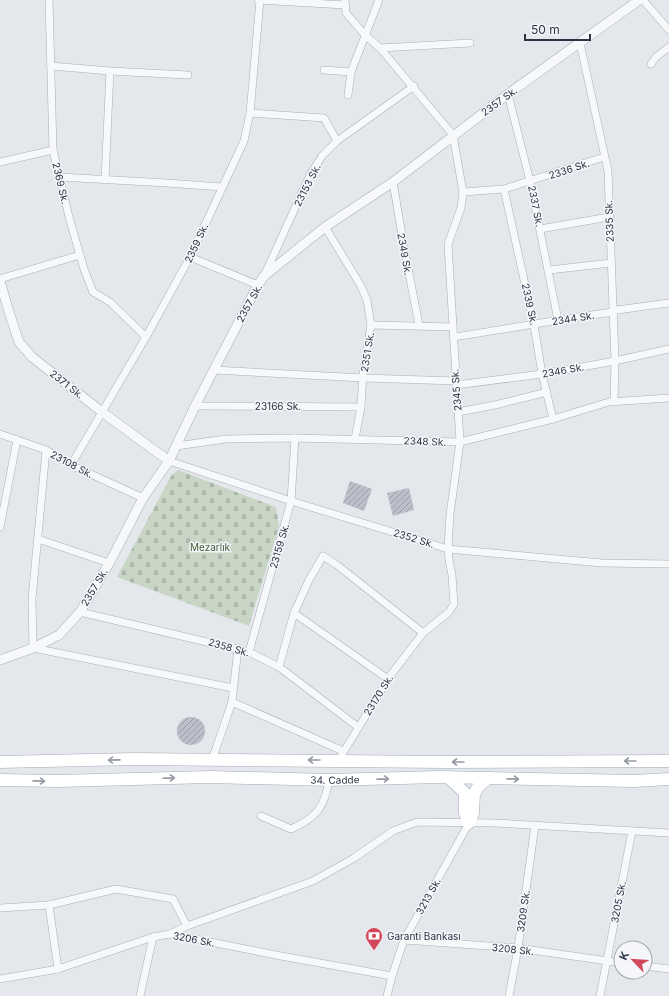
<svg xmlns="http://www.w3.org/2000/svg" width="669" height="996" viewBox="0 0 669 996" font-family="Inter,sans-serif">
  <defs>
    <pattern id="cemetery-stones" width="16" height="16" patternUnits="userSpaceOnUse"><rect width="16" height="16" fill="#c9d6c5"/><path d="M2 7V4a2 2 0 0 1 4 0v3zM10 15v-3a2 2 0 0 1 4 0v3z" fill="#adb8ab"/></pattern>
    <pattern id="building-hatch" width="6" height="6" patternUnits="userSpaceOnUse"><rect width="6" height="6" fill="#bbc0ca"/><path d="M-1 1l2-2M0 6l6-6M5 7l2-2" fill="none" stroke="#989da6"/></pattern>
  </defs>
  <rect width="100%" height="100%" fill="#e4e7ec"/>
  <polygon fill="url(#cemetery-stones)" points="178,470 276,507 279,526 249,626 117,577 171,476"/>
  <g fill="url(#building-hatch)">
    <polygon points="350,481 372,489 364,511 343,503"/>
    <polygon points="409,488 414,510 393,516 387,493"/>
    <circle cx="191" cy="731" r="14"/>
  </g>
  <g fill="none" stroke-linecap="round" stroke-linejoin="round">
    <defs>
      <g id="minor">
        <polyline points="49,0 53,150 69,217 84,269 93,292 110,302 146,337"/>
        <polyline points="258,0 345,5"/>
        <polyline points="643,0 669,30"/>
        <polyline points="580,43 608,171 615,361 614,402"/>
        <polyline points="380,48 470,43"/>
        <polyline points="651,64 656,57 669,47"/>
        <polyline points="51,66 110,71 188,75"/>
        <polyline points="324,70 351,72"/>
        <polyline points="508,94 530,181 558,320"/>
        <polyline points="348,95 351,72 379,0"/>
        <polyline points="250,113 324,118 337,141"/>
        <polyline points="0,162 53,150"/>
        <polyline points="60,177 167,183 222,187"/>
        <polyline points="105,179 110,71"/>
        <polyline points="393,182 405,253 419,325"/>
        <polyline points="504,189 534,325 542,374 553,419"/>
        <polyline points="463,192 504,189 604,157"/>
        <polyline points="325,227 361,286 367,300 371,325 363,373 361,407 355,439"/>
        <polyline points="540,229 609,217"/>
        <polyline points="190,257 258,285"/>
        <polyline points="549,270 611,263"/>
        <polyline points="265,274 310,175 322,156 337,141 414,86"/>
        <polyline points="0,279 80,255"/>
        <polyline points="371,325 453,327"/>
        <path d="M454,337c53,-8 106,-18 159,-25l4,-2 52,-7"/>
        <polyline points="214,370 363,378 456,381"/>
        <polyline points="456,385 542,374 615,361 669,349"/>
        <polyline points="195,406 361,407"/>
        <polyline points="458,412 495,405 547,392"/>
        <polyline points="0,434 46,450 71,465 143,498"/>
        <polyline points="176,446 226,439 293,438 460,442 553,419 609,402 669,398"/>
        <polyline points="46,450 32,599 33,648 233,688"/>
        <polyline points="169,461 291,501 448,549 602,563 669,564"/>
        <polyline points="71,465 146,337 190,257 244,141 250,113 260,0"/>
        <polyline points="0,527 17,440"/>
        <polyline points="38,539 109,563"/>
        <polyline points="80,612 249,652 279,667 358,727"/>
        <polyline points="294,613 388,679"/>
        <polyline points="249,652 291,501 295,438"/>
        <polyline points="279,667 294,613 309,580 323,556 337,565 423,633"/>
        <polyline points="232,702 343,751"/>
        <polyline points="212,760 232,702 238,648"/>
        <polyline points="338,761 390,676 423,633 449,612 454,604 452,575 449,560 448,549 450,514 460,442 448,244 461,208 463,192 453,135 380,48 365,35 346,13 345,0"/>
        <path d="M261,816l30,13c25,-11 34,-22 38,-49"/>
        <polyline points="0,908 49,905"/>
        <polyline points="170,934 187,926 313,881 354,858 393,831 417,822 495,823 669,833"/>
        <polyline points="404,940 518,948 621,963"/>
        <polyline points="645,966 669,969"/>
        <polyline points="58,969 49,905 116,889 173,899 187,926"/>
        <polyline points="0,979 58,969 153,937 170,934 281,956 392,976"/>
        <polyline points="140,996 153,937"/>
        <polyline points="387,996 392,976 404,940 469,823"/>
        <polyline points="509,996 518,948 535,825"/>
        <polyline points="600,996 632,831"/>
      </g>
      <g id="tertiary">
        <polyline points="0,281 9,312 19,342 32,357 102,412 169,461"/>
        <polyline points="0,660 33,648 59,635 80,612 111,560 143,498 169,461 195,406 258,285 264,276 325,227 393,182 508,94 639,0"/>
      </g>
      <g id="primary">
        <polyline points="0,762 135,759 446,762 669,761"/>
        <polyline points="448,777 465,793 465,813 469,823 473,813 474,794 478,787 488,778"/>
        <path id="s1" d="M0,780l58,1 152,-4 119,3 109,-3 196,4 35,-2"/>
      </g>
    </defs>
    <use href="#minor" stroke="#a9aeb7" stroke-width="8"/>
    <use href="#tertiary" stroke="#a9aeb7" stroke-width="10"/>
    <use href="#primary" stroke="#a3abb8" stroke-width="13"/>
    <use href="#minor" stroke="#f7f8fa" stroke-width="7"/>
    <use href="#tertiary" stroke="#f7f8fa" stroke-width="9"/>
    <use href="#primary" stroke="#fff" stroke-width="12"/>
  </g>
  <defs><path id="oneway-shaft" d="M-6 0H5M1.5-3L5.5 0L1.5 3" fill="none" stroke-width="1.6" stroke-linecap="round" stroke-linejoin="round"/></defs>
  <g stroke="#959aa2">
    <use href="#oneway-shaft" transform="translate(114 760) rotate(179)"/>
    <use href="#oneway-shaft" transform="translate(314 760) rotate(-180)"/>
    <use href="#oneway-shaft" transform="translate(630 761) rotate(180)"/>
    <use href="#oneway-shaft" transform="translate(458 762) rotate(180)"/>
    <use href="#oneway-shaft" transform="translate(169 778) rotate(-2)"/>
    <use href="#oneway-shaft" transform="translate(383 779) rotate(-1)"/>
    <use href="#oneway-shaft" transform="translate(513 779) rotate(1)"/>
    <use href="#oneway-shaft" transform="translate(39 781) rotate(1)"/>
  </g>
  <defs>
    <symbol id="bank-pin" viewBox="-11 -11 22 30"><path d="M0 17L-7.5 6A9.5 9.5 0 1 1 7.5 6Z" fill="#d1495b" stroke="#f4f6f9"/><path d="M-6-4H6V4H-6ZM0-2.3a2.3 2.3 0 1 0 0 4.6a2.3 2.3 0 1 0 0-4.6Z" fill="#fff"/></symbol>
  </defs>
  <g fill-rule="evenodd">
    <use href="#bank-pin" x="364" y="926" width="20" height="27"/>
  </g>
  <g text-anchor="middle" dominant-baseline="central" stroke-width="3" stroke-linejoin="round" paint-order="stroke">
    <g font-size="10" fill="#2b3445" stroke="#f4f6f9">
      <text transform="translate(499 101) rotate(-36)">2357 Sk.</text>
      <text transform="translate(569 169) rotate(-18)">2336 Sk.</text>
      <text transform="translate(61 183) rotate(77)">2369 Sk.</text>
      <text transform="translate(307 185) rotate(-63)">23153 Sk.</text>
      <text transform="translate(536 206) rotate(79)">2337 Sk.</text>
      <text transform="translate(609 221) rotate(-92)">2335 Sk.</text>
      <text transform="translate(196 243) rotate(-65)">2359 Sk.</text>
      <text transform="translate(405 254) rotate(80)">2349 Sk.</text>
      <text transform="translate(249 303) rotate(-61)">2357 Sk.</text>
      <text transform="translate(530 304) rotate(78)">2339 Sk.</text>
      <text transform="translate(573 318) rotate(-9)">2344 Sk.</text>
      <text transform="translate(367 352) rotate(-81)">2351 Sk.</text>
      <text transform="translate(563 370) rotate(-10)">2346 Sk.</text>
      <text transform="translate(67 384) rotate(38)">2371 Sk.</text>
      <text transform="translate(456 390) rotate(-94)">2345 Sk.</text>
      <text x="278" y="406">23166 Sk.</text>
      <text transform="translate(425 441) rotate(2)">2348 Sk.</text>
      <text transform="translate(72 464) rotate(28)">23108 Sk.</text>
      <text transform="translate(414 538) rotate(17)">2352 Sk.</text>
      <text transform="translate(279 546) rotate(-74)">23159 Sk.</text>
      <text transform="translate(94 587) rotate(-59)">2357 Sk.</text>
      <text transform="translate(229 647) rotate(16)">2358 Sk.</text>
      <text transform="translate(378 695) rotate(-58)">23170 Sk.</text>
      <text stroke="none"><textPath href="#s1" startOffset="335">34. Cadde</textPath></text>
      <text transform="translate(428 896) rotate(-61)">3213 Sk.</text>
      <text transform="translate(618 902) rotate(-79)">3205 Sk.</text>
      <text transform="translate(523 911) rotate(-82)">3209 Sk.</text>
      <text transform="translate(194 939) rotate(11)">3206 Sk.</text>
      <text transform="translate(513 949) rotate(6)">3208 Sk.</text>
    </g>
    <g font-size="10" fill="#3f6138" stroke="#f4f6f9">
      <text x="210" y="547">Mezarlık</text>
    </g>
    <g font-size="10" fill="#2b3445" stroke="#f4f6f9" text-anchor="start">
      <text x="387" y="936">Garanti Bankası</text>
    </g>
  </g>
  <g transform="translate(633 960) rotate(295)"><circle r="19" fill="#f4f6f9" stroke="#a4a8b1"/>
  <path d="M0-3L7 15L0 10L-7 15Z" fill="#d1495b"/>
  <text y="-6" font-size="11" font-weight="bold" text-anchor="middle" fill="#2b3445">K</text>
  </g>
  <path d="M525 34v6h65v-6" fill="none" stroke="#2b3445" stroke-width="2"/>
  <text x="531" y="34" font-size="12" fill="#2b3445" stroke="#f4f6f9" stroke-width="3" paint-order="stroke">50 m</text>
</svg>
